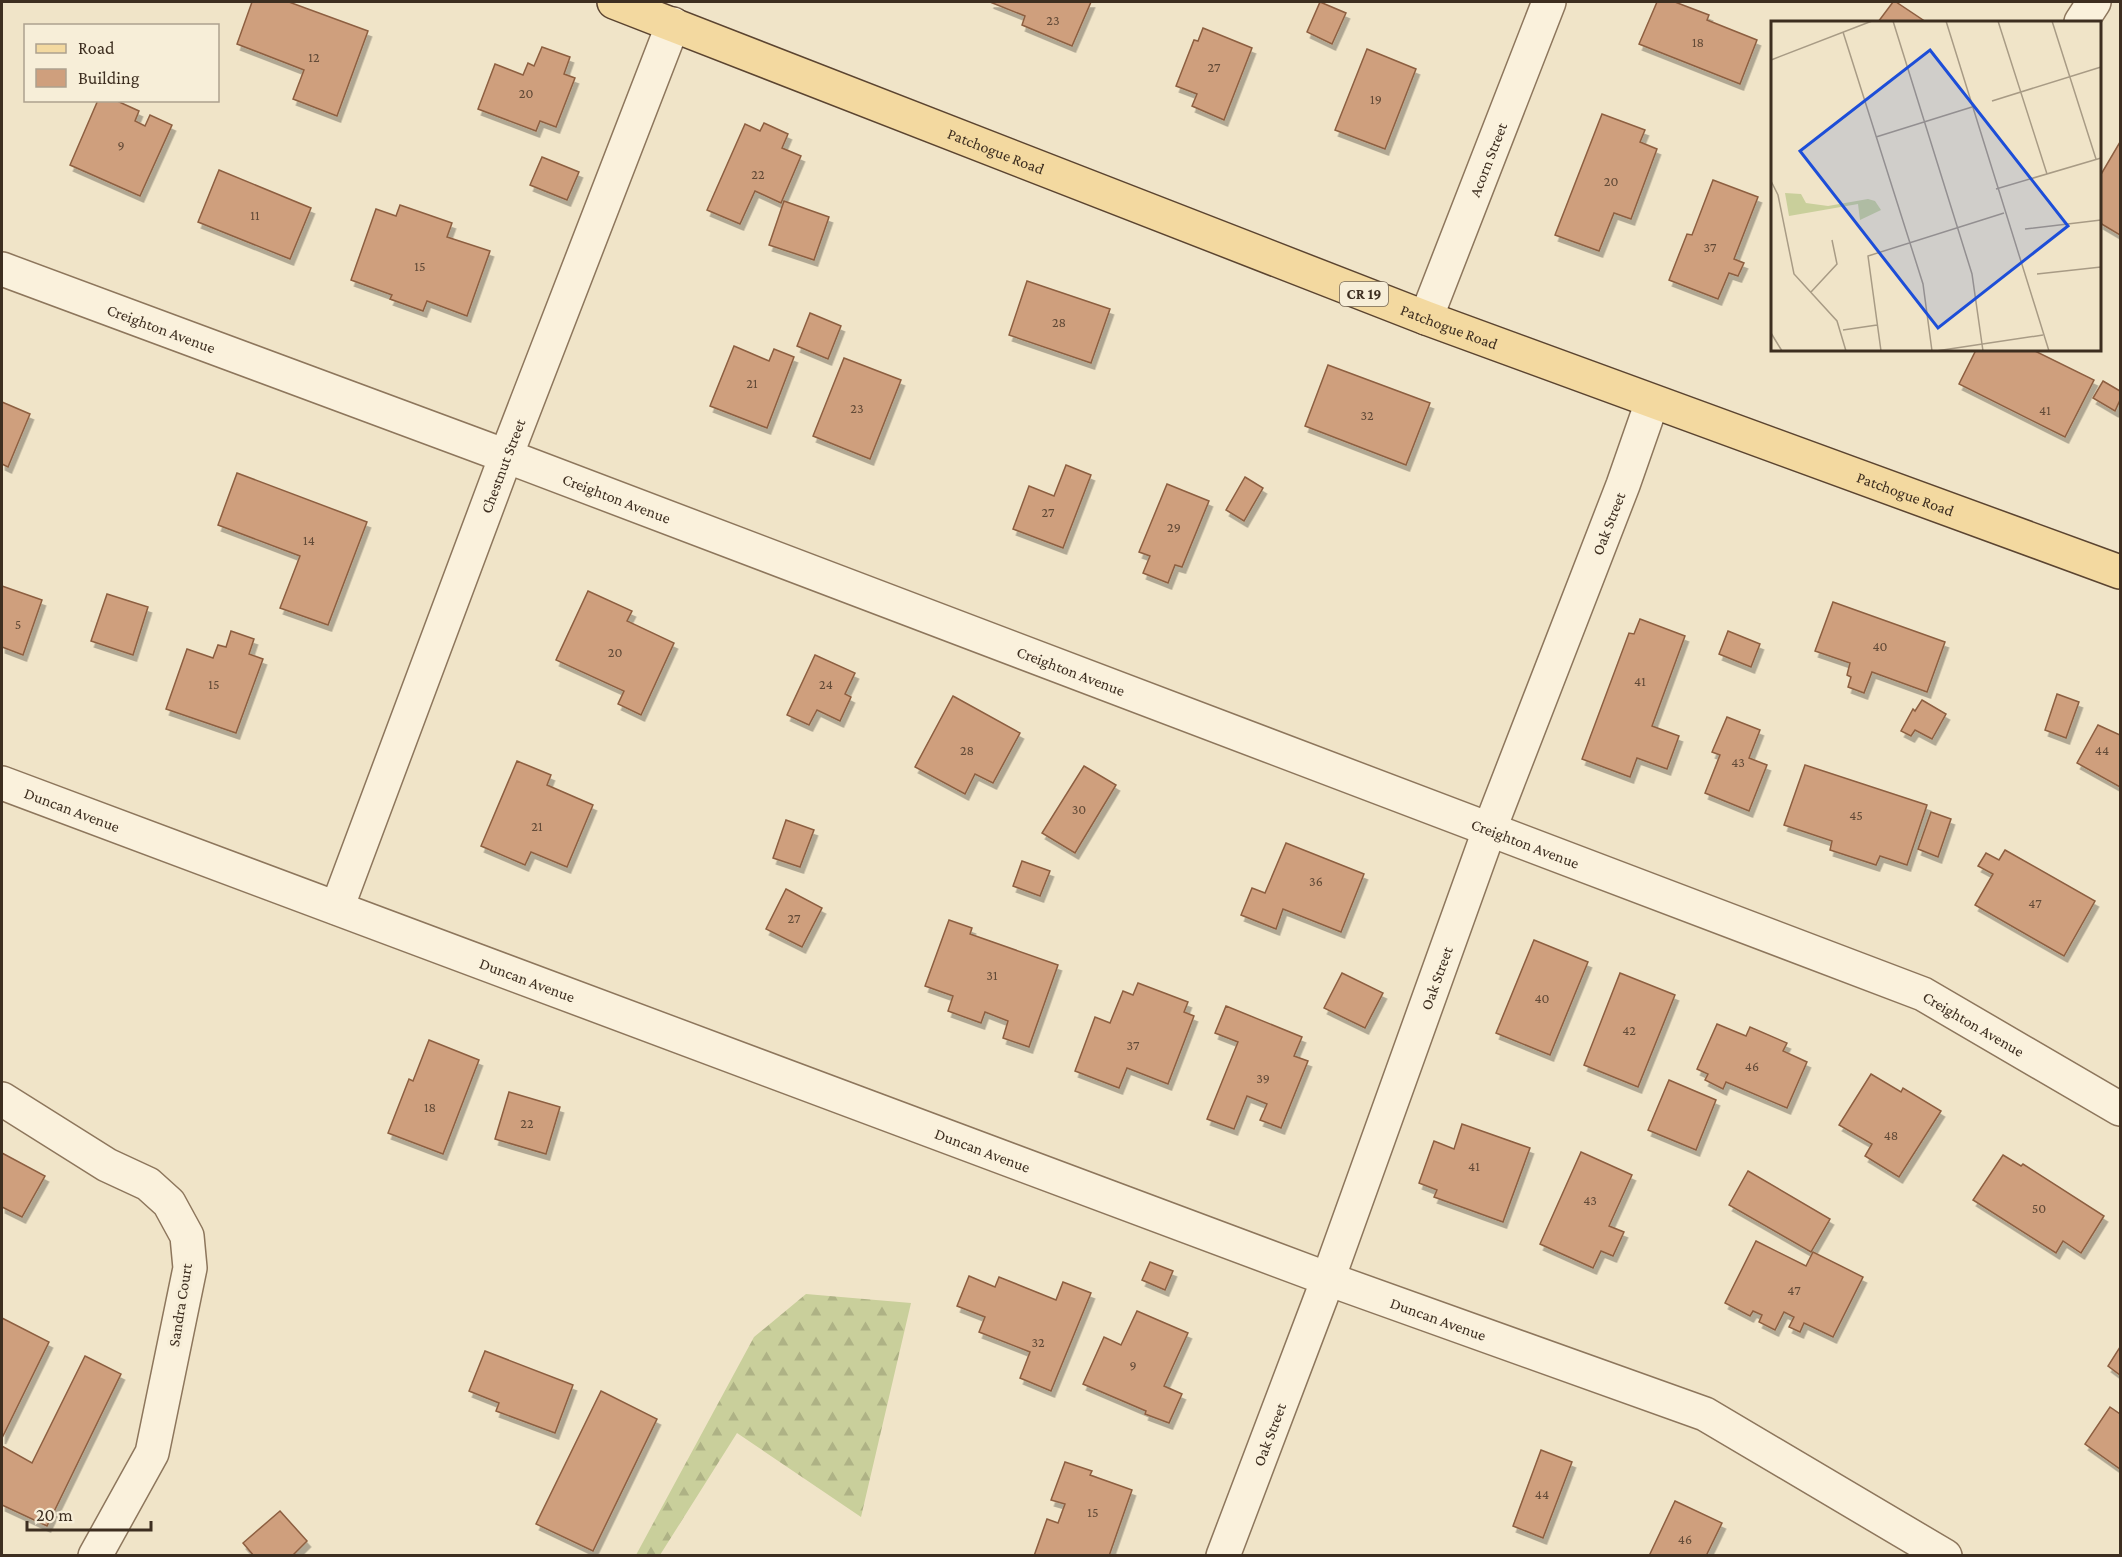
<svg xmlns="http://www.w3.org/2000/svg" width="2122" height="1557" viewBox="0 0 2122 1557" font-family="'Crimson Pro',serif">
  <defs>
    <pattern id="forest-firs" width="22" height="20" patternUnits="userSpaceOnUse" patternTransform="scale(1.5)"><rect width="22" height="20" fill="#c9cf9b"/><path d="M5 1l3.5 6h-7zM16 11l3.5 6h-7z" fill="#aeb285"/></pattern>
    <filter id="shadow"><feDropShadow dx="3.5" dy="6" stdDeviation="0" flood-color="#0004"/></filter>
  </defs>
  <rect width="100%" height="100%" fill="#f0e4c8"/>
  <polygon fill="url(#forest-firs)" points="806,1294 911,1303 861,1517 737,1433 660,1555 636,1555 754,1337"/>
  <g fill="#cf9f7d" stroke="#8d5f41" stroke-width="1.5" filter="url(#shadow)">
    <polygon points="252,2 289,2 368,31 337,116 293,99 304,70 237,44"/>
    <polygon points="990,2 1091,2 1072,46 1022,25 1025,16"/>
    <polygon points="1320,2 1346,13 1332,44 1307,32"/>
    <polygon points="1657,2 1675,2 1709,15 1707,20 1757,40 1740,84 1639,44"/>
    <polygon points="1893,2 1896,2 1926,22 1878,22"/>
    <polygon points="1203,28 1252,48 1224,120 1192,106 1197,94 1176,86 1194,40 1198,41"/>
    <polygon points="542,47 570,57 564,74 575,78 556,127 540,121 536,131 478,109 495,64 523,75 528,63 534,66"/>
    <polygon points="1367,49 1416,69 1385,149 1335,130"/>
    <polygon points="98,100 115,100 139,111 135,121 145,126 150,115 172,125 140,196 70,165"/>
    <polygon points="1602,114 1645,130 1640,142 1657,149 1631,219 1614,213 1599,251 1555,235"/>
    <polygon points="764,123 788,134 782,148 801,156 781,203 755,191 740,224 707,210 745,124 760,131"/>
    <polygon points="2120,142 2120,235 2100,223 2100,176"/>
    <polygon points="542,157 579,172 567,200 530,185"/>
    <polygon points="219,170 311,208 290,259 198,222"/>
    <polygon points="1713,180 1758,197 1734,259 1744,263 1738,276 1729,273 1718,299 1669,280 1687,234 1692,235"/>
    <polygon points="784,201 829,217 814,260 769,245"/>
    <polygon points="400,205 452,223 447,237 490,251 467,316 427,301 423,311 390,299 392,295 351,280 376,209 396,216"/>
    <polygon points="1027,281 1110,309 1091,363 1009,335"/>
    <polygon points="810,313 841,326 828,359 797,346"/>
    <polygon points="734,346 769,361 774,349 794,357 767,428 710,406"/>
    <polygon points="1976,350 2033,350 2094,380 2065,437 1959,384"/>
    <polygon points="844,358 901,380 870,459 813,436"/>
    <polygon points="1328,365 1430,403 1406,465 1305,426"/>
    <polygon points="2103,381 2120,391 2120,400 2115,411 2093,398"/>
    <polygon points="2,402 30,414 8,467 2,464"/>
    <polygon points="1066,465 1091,475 1063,548 1013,529 1029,486 1054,496"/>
    <polygon points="237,473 367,522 328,625 280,608 300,556 218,525"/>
    <polygon points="1245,477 1263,488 1244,521 1226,510"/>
    <polygon points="1167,484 1209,501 1182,567 1175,565 1168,583 1143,573 1150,556 1139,552"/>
    <polygon points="2,586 42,600 23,655 2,647"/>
    <polygon points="588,591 632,611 627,621 674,643 641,715 618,704 624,691 556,660"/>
    <polygon points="107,594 148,607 133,655 91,641"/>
    <polygon points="1833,602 1945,642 1927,692 1872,672 1864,693 1848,687 1851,677 1847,675 1850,663 1815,651"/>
    <polygon points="1640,619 1685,636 1652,726 1679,736 1667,769 1637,758 1630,777 1582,759 1629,633 1634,634"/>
    <polygon points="231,631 254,639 249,654 263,659 236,733 166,709 187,649 213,658 218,645 226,647"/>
    <polygon points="1728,631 1760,644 1751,667 1719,654"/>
    <polygon points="815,655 855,673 845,694 851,697 840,721 817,710 809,725 787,715"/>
    <polygon points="2057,694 2079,702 2066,738 2045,730"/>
    <polygon points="953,696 1020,733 993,783 975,774 965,794 915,767"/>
    <polygon points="1922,700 1946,714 1932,739 1915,730 1911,736 1901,731 1913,709 1915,711"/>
    <polygon points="1727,717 1760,730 1749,758 1767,765 1749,811 1705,793 1720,755 1712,752"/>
    <polygon points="2098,725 2120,735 2120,787 2077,763"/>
    <polygon points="517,761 551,775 547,785 593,805 567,867 531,852 525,865 481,846"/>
    <polygon points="1805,765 1927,805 1907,865 1880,856 1876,865 1830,850 1832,841 1784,825"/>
    <polygon points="1084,766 1116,785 1075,853 1042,833"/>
    <polygon points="1931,812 1951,819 1938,857 1918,849"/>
    <polygon points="786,820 814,830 800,867 773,858"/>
    <polygon points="1286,843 1364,874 1341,932 1283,909 1276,929 1241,915 1252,888 1265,893"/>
    <polygon points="2005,850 2095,901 2064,956 1975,905 1993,874 1978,866 1986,853 1999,860"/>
    <polygon points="1022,861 1050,871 1040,896 1013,886"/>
    <polygon points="786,889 822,908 802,947 766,929"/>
    <polygon points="949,920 972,928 970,934 1058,965 1029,1047 1003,1038 1008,1021 985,1012 981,1023 948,1011 953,996 925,986"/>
    <polygon points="1534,940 1588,962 1550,1055 1496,1033"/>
    <polygon points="1342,973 1383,993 1365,1028 1324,1008"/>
    <polygon points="1620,973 1675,995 1638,1087 1584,1065"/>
    <polygon points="1138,983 1188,1002 1184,1012 1194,1016 1168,1084 1127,1068 1119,1088 1075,1071 1095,1017 1110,1023 1123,991 1133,995"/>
    <polygon points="1226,1006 1302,1037 1294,1056 1308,1061 1281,1128 1260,1120 1267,1104 1247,1096 1234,1129 1207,1119 1238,1042 1215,1033"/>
    <polygon points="1717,1024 1746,1036 1750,1027 1787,1043 1783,1051 1807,1062 1787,1108 1726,1082 1723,1089 1705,1080 1708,1074 1697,1069"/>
    <polygon points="429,1040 479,1060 443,1154 388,1133 409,1079 413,1081"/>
    <polygon points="1871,1074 1901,1092 1903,1088 1941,1111 1899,1177 1865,1156 1872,1144 1839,1125"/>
    <polygon points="1669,1080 1716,1100 1696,1150 1648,1130"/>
    <polygon points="509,1092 560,1107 546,1154 495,1139"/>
    <polygon points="1462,1124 1530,1148 1503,1222 1434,1197 1437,1190 1419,1183 1434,1141 1454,1149"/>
    <polygon points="1581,1152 1632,1175 1609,1226 1624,1232 1613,1256 1601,1251 1593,1268 1540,1244"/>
    <polygon points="2,1153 45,1176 22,1217 2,1207"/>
    <polygon points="2003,1155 2021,1166 2023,1164 2104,1216 2081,1253 2063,1241 2056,1253 1973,1200"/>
    <polygon points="1748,1171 1830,1219 1811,1252 1729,1205"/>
    <polygon points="1756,1241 1806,1266 1813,1252 1863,1277 1833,1337 1804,1323 1800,1332 1789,1327 1794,1317 1784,1312 1775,1330 1759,1322 1762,1315 1753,1311 1750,1316 1725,1303"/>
    <polygon points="1150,1262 1173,1271 1165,1290 1142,1280"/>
    <polygon points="969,1276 995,1287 999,1277 1056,1300 1063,1282 1091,1293 1051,1391 1020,1378 1030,1352 979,1332 985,1317 957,1306"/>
    <polygon points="1137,1311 1188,1333 1164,1386 1182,1394 1169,1423 1145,1414 1146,1411 1083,1384 1104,1337 1121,1345"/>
    <polygon points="2,1318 49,1342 2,1438"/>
    <polygon points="2120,1347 2120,1375 2108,1366"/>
    <polygon points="485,1351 573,1385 555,1433 496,1411 499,1403 469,1391"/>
    <polygon points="85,1356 121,1374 47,1526 2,1505 2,1446 32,1463"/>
    <polygon points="601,1391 657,1419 593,1551 536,1524"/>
    <polygon points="2110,1407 2120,1414 2120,1469 2085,1444"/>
    <polygon points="1541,1450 1572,1462 1543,1538 1513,1526"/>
    <polygon points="1065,1462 1092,1471 1090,1475 1132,1490 1109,1556 1034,1556 1047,1519 1058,1523 1065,1504 1051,1500"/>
    <polygon points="1675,1501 1722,1523 1706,1556 1649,1556"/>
    <polygon points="280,1511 307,1541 292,1556 254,1556 243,1543"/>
  </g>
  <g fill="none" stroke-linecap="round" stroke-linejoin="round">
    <defs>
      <g id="minor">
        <polyline points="2081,22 2094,2"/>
        <path id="s1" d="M2,269l504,187 1417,538 197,115"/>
        <path id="s2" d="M1426,318l123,-316"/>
        <path id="s3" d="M2,783l1326,496 377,135 240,142"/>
        <path id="s4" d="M337,908l169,-452 167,-432"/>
        <polyline points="2,1099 107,1165 148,1184 169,1203 187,1236 190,1268 152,1453 95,1556"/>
        <path id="s5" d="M1223,1556l105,-277 162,-451 133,-343 29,-83"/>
      </g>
      <g id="major">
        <path id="s6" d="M614,2l812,316 694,254"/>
      </g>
    </defs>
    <use href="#minor" stroke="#8d765c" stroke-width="36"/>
    <use href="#major" stroke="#5b4430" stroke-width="36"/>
    <use href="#minor" stroke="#faf1dc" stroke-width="33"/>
    <use href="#major" stroke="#f3d9a0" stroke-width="33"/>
  </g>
  <g text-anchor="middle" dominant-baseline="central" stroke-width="6" stroke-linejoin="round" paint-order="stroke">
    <g font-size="14" fill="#624a37">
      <text x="1053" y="20">23</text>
      <text x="1698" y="42">18</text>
      <text x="314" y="57">12</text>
      <text x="1214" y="67">27</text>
      <text x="526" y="93">20</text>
      <text x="1376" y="99">19</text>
      <text x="121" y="145">9</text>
      <text x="758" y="174">22</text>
      <text x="1611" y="181">20</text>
      <text x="255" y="215">11</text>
      <text x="1710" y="247">37</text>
      <text x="420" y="266">15</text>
      <text x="1059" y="322">28</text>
      <text x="752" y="383">21</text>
      <text x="857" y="408">23</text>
      <text x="2045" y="410">41</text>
      <text x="1367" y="415">32</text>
      <text x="1048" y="512">27</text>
      <text x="1174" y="527">29</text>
      <text x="309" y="540">14</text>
      <text x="18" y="624">5</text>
      <text x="1880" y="646">40</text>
      <text x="615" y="652">20</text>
      <text x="1640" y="681">41</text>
      <text x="214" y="684">15</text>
      <text x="826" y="684">24</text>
      <text x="967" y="750">28</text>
      <text x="2102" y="750">44</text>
      <text x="1738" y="762">43</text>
      <text x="1079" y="809">30</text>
      <text x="1856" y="815">45</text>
      <text x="537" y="826">21</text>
      <text x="1316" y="881">36</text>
      <text x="2035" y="903">47</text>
      <text x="794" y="918">27</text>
      <text x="992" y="975">31</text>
      <text x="1542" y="998">40</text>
      <text x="1629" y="1030">42</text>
      <text x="1133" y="1045">37</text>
      <text x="1752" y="1066">46</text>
      <text x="1263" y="1078">39</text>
      <text x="430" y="1107">18</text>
      <text x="527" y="1123">22</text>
      <text x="1891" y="1135">48</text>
      <text x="1474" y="1166">41</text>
      <text x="1590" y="1200">43</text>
      <text x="2039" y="1208">50</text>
      <text x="1794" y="1290">47</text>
      <text x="1038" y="1342">32</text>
      <text x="1133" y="1365">9</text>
      <text x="1542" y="1494">44</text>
      <text x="1093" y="1512">15</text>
      <text x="1685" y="1539">46</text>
    </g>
    <rect fill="#f7eed8" stroke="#756857" stroke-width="1.5" x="1340" y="282" width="48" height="24" rx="4.5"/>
    <g font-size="15" font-weight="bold" fill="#3d2e20">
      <text x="1364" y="294">CR 19</text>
    </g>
    <g font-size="16" fill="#3d2e20" stroke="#f7eed8">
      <text stroke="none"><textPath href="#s6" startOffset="410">Patchogue Road</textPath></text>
      <text stroke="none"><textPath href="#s2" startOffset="170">Acorn Street</textPath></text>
      <text stroke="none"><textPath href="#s6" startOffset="896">Patchogue Road</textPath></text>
      <text stroke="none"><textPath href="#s1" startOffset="170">Creighton Avenue</textPath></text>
      <text stroke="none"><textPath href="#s4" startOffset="472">Chestnut Street</textPath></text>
      <text stroke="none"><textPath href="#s6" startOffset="1382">Patchogue Road</textPath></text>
      <text stroke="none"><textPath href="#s1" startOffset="656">Creighton Avenue</textPath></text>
      <text stroke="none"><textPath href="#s5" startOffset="1102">Oak Street</textPath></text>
      <text stroke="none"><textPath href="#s1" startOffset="1142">Creighton Avenue</textPath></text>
      <text stroke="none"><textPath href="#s3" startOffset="75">Duncan Avenue</textPath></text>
      <text stroke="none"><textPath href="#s1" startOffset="1628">Creighton Avenue</textPath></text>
      <text stroke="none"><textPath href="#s5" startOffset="616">Oak Street</textPath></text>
      <text stroke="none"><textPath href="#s3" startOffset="561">Duncan Avenue</textPath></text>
      <text stroke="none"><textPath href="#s1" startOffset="2112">Creighton Avenue</textPath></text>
      <text stroke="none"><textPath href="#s3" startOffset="1047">Duncan Avenue</textPath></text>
      <text transform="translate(180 1305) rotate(-81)">Sandra Court</text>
      <text stroke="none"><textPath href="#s3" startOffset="1533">Duncan Avenue</textPath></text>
      <text stroke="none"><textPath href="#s5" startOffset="130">Oak Street</textPath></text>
    </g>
  </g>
  <g transform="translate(1771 21)">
    <rect width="330" height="330" fill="#f0e4c8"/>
    <path d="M14,172l16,1 5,9 22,3 40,-7 7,2 6,9 -21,10 -2,-16 -69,12z" fill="#c9cf9b"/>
    <path fill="none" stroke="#a89b85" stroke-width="1.5" d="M122,0l79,253 11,77M175,0l103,330M227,0l49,153M281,0l44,138M72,11l80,252 9,67M0,39l101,-39M221,80l109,-34M105,116l96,-30M0,160l7,14 16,79 43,47 9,30M225,168l105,-31M254,208l76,-9M266,253l64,-7M40,271l26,-28 -5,-24M72,309l34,-5M0,312l11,18M110,330l-13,-95 136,-43M165,330l107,-16"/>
    <path fill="#1d4ed8" fill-opacity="0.15" stroke="#1d4ed8" stroke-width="3" d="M159,29l138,176 -130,102 -138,-177z"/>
    <rect width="330" height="330" fill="none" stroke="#3d2e20" stroke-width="3"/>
  </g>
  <rect width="2122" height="1557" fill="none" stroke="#3d2e20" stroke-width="6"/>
  <rect x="24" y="24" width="195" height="78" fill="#f7eed8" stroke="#ada18e" stroke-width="1.5"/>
  <rect x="36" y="44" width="30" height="9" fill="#f3d9a0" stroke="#ada18e" stroke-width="1.5"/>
  <text x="78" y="54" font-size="18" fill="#3d2e20">Road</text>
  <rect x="36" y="69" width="30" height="18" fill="#cf9f7d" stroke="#ada18e" stroke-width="1.5"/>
  <text x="78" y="84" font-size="18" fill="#3d2e20">Building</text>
  <path d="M27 1521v9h124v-9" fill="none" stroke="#3d2e20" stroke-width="3"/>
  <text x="36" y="1521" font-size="18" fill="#3d2e20" stroke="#f7eed8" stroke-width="4.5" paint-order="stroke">20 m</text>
</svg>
